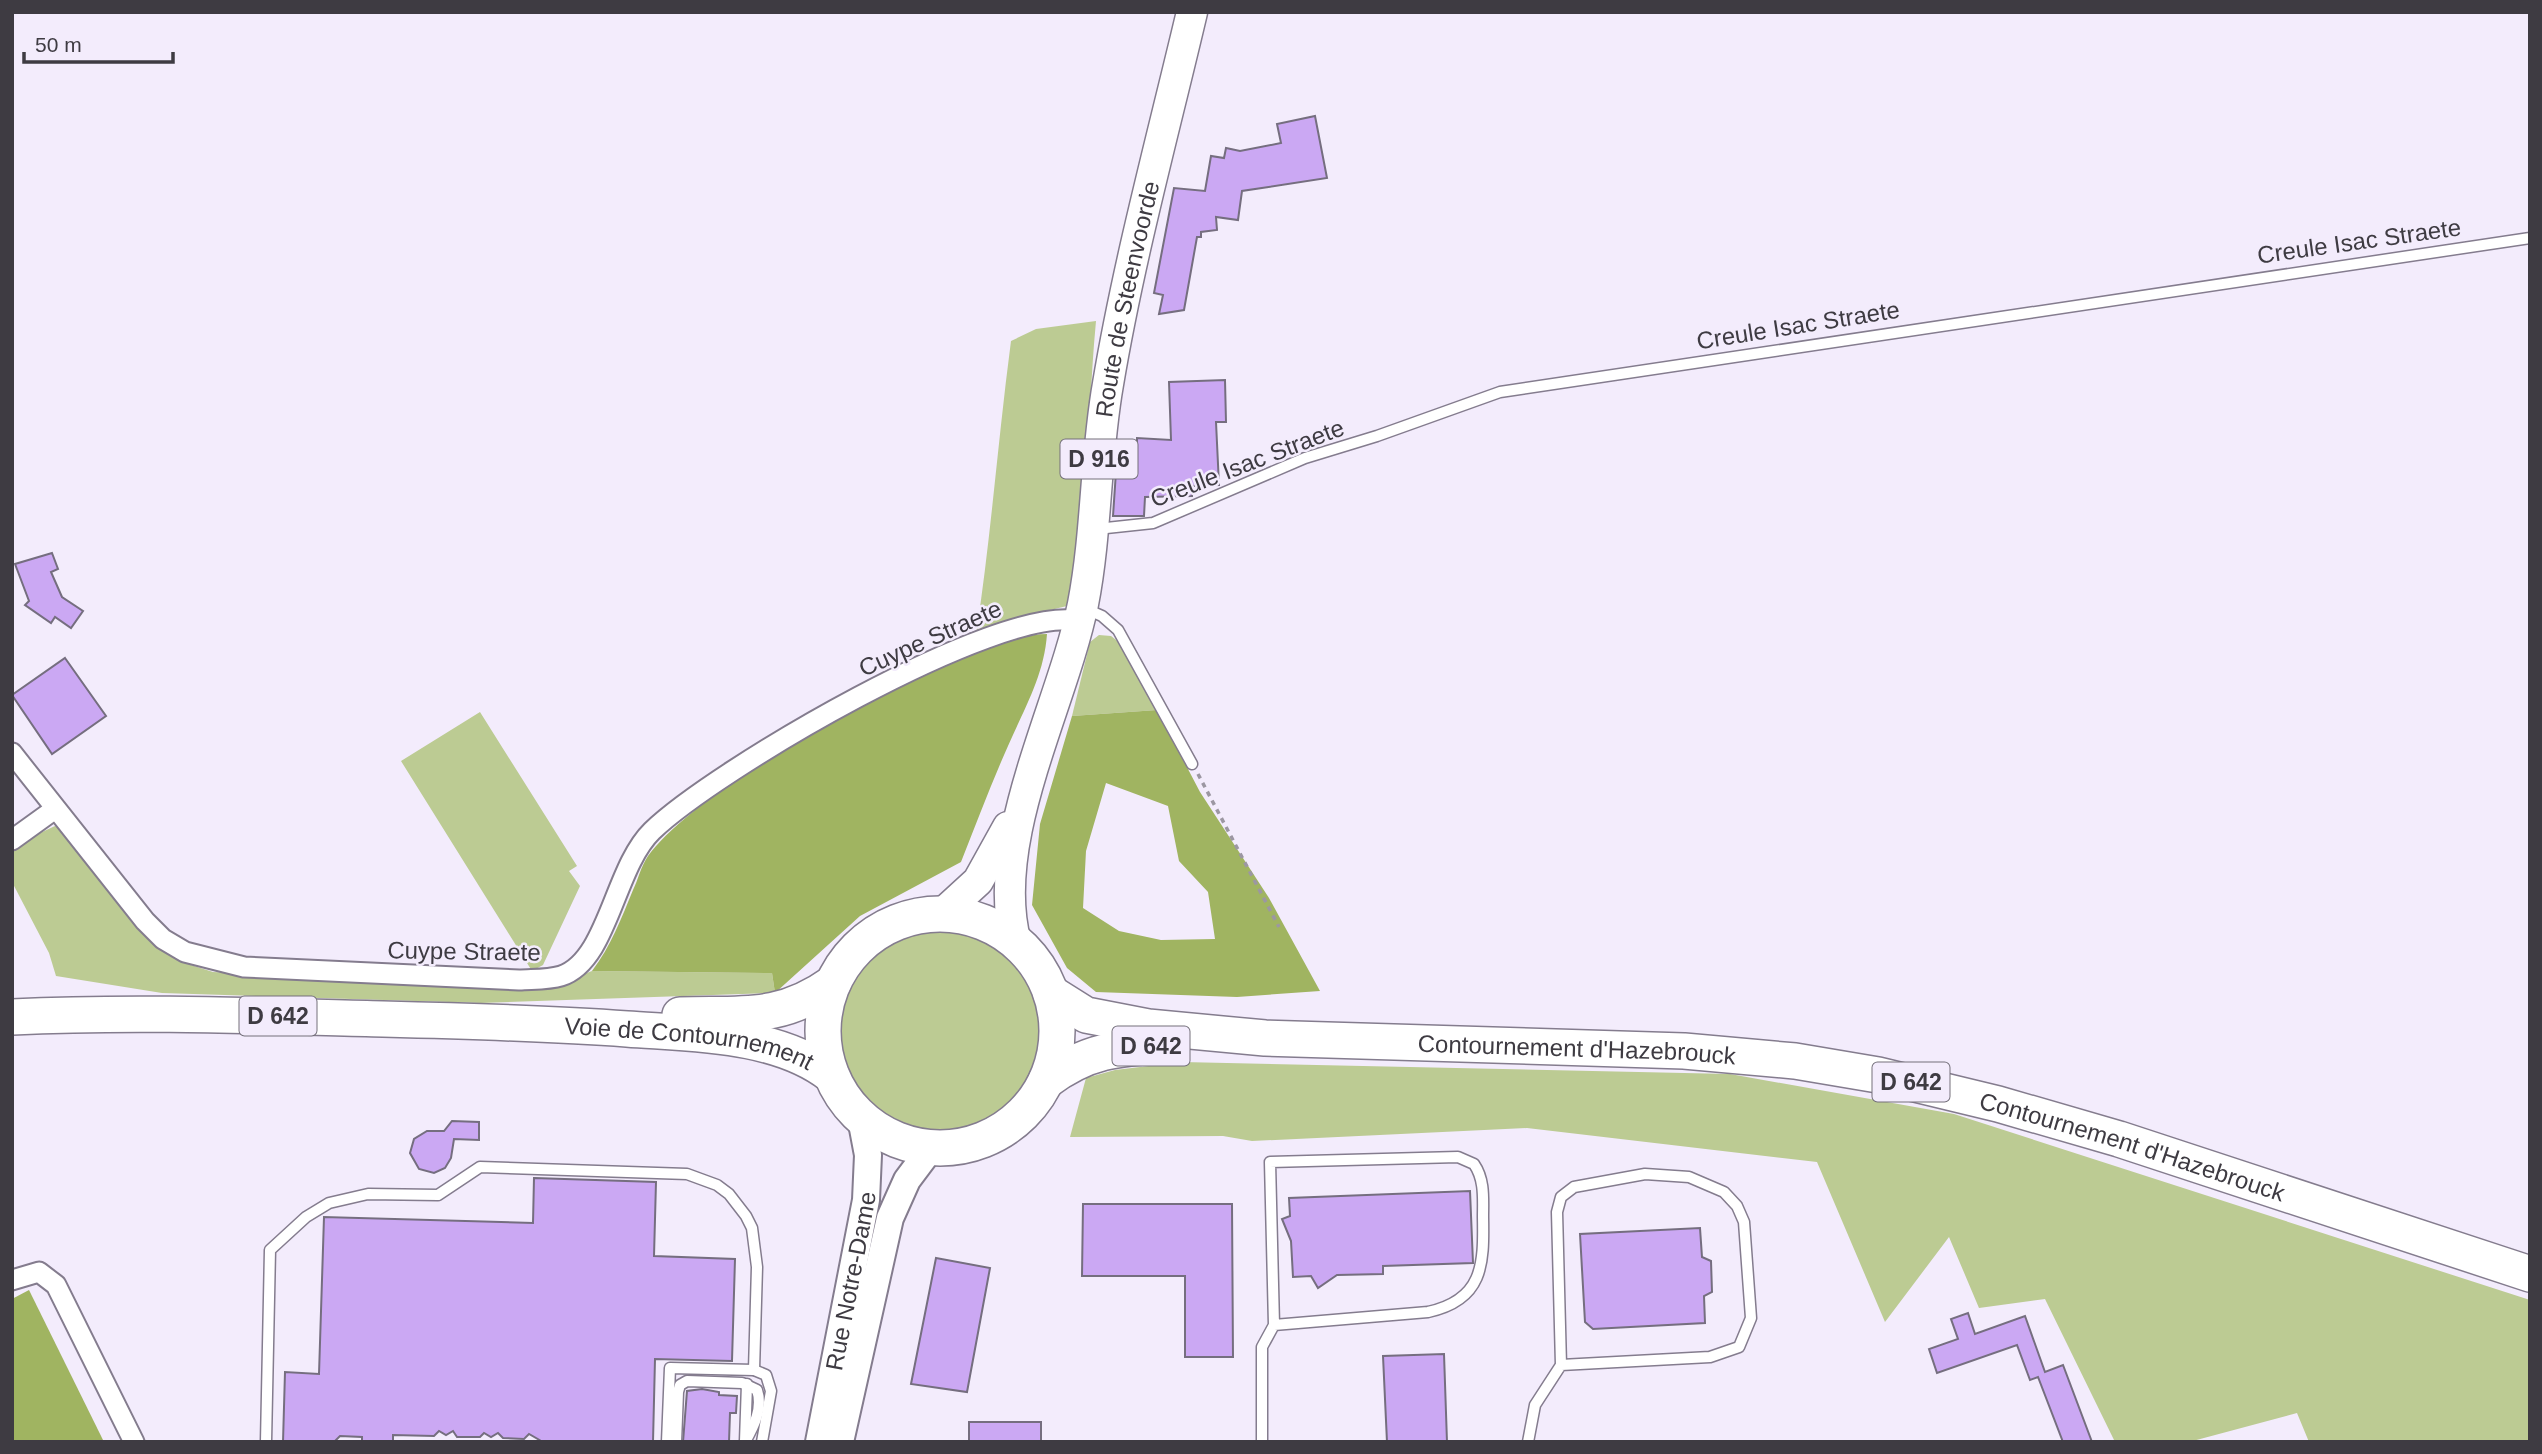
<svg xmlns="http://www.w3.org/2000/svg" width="2542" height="1454" viewBox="0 0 2542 1454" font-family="Helvetica,sans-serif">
  <rect width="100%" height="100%" fill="#f3ecfc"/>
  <g fill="#bccb93">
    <path d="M1096,321c-9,94 -6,193 -29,285l-62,15 -29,14c15,-98 22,-196 35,-294l25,-12z"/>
    <polygon points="1099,635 1111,636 1120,643 1157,710 1072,716 1090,642"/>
    <polygon points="480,712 577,866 569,871 580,886 543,965 532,971 401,761"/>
    <polygon points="55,826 62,828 163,950 191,965 213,972 532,987 555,985 592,971 772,973 775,993 481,1003 162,993 56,976 49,953 12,882 12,846"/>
    <circle cx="939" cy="1030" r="103"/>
    <polygon points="1182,1062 1730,1074 1954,1114 2530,1300 2530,1442 2309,1442 2297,1413 2189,1442 2115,1442 2045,1299 1979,1308 1949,1237 1885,1322 1817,1162 1527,1128 1252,1141 1223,1136 1070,1137 1086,1078 1115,1070"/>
  </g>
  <g fill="#a0b461" fill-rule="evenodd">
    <path d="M1047,634c-3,42 -23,75 -39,112 -17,38 -32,78 -47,116l-101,54 -85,77 -3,-20 -180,-2c19,-25 29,-52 41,-81 5,-10 8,-24 15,-34 52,-72 311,-221 399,-222z"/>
    <path d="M1157,710l43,82 69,106 51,93 -83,6 -141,-5 -29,-24 -35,-63 8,-81 32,-108zM1106,783l62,23 11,55 29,31 7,47 -54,1 -42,-9 -36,-23 3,-57z"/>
    <polygon points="29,1290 104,1442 12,1442 12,1299"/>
  </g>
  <g fill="#cba8f3" stroke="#756e7f" stroke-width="2">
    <polygon points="1315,116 1327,178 1242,191 1238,220 1216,217 1217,230 1201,232 1201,237 1197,237 1184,310 1159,314 1163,295 1154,293 1174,188 1205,191 1211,156 1224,158 1226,148 1240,151 1281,143 1277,124"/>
    <polygon points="1225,380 1226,422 1216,422 1219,485 1192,486 1192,496 1145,497 1144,516 1113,516 1118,442 1137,443 1137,438 1171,440 1169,382"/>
    <polygon points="52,553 58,569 51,572 62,597 83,611 71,628 55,617 51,623 25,605 29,601 15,564"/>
    <polygon points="65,658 106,716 52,754 12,695"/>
    <polygon points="452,1121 479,1122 479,1140 454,1139 451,1158 445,1168 434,1173 419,1169 410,1153 414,1139 427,1131 444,1131"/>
    <polygon points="534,1178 656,1182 654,1256 735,1259 732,1361 655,1359 653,1442 543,1442 529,1434 524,1439 503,1438 498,1433 491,1437 484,1433 480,1437 457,1437 453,1431 446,1435 439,1431 434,1436 393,1435 393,1442 362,1442 362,1437 340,1436 334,1442 283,1442 285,1372 319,1374 324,1217 533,1223"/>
    <polygon points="1470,1191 1473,1263 1383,1266 1383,1274 1337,1275 1318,1288 1311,1276 1293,1277 1291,1241 1282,1219 1290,1216 1289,1198"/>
    <polygon points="1083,1204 1232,1204 1233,1357 1185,1357 1185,1276 1082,1276"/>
    <polygon points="1700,1228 1702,1257 1711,1261 1712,1292 1704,1296 1705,1323 1593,1329 1585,1322 1580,1234"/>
    <polygon points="936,1258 990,1268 967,1392 911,1384"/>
    <polygon points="1968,1313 1975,1334 2025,1316 2045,1372 2063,1365 2092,1442 2063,1442 2038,1377 2030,1380 2017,1345 1937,1373 1929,1349 1958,1339 1951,1319"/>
    <polygon points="1444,1354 1447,1442 1387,1442 1383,1356"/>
    <polygon points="702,1389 719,1392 719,1395 737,1396 736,1413 730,1413 729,1442 683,1442 687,1391"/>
    <rect x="969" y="1422" width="72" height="20"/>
  </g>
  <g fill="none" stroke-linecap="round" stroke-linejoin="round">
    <defs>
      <g id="lane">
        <polyline points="1097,529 1153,523 1305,458 1377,436 1500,392 2530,238"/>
        <polyline points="1086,609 1102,616 1118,630 1192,764"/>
        <polyline points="745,1441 747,1384"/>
        <polyline points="266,1442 270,1250 306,1217 329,1203 368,1194 438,1195 480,1167 687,1174 717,1185 729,1194 746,1216 752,1228 757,1267 754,1370"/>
        <polyline points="667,1442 670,1368 754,1370 766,1375 771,1391 762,1442"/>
        <path d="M676,1442l2,-50 2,-7 7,-4 55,2 15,7c6,18 -3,36 -12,52"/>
        <path d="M1262,1442v-95l12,-22 -4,-163 188,-5 16,7c11,16 9,35 9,53 1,48 0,83 -55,95l-154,13"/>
        <polyline points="1528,1442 1535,1405 1561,1365 1557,1212 1561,1197 1574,1187 1645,1174 1689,1177 1724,1192 1737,1206 1744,1222 1751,1318 1739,1347 1710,1357 1561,1365"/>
      </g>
      <g id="street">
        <path d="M12,753l133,168 18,18 22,13 59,15 275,13c14,-1 29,0 42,-4 47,-15 53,-108 91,-145 62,-60 345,-227 427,-210"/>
        <polyline points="12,840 55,809"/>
        <polyline points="12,1280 39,1272 56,1285 134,1442"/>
      </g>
      <g id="secondary">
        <path id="s1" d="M819,1442l47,-242 2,-45 -7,-37"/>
        <polyline points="840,1442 890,1218 907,1180 931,1148"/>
      </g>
      <g id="primary">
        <polyline points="942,914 978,881 1008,827"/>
        <path id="s2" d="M1016,943c-28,-103 46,-236 67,-339 14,-72 12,-147 25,-220 21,-125 55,-249 84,-372"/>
      </g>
      <g id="highway">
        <circle cx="940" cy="1031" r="117"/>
        <path id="s3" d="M1051,993l35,22 62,12 117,11 419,13 111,10 83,14 120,29 121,35 411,135"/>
        <path d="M680,1015c62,-2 100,6 153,-32"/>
        <path id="s4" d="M12,1017c124,-6 248,-1 371,2 82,2 163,4 244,10 66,5 150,4 204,46"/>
        <path d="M1046,1081c41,-31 71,-33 122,-36"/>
      </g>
    </defs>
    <use href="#lane" stroke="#847c8e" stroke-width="13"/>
    <use href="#street" stroke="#847c8e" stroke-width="23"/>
    <use href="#secondary" stroke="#847c8e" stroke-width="30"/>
    <use href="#primary" stroke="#847c8e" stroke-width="33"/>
    <use href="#highway" stroke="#847c8e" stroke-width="38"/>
    <polyline stroke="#9c97a2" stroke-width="3.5" stroke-dasharray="5 5" stroke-linecap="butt" points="1198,774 1279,927"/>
    <use href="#lane" stroke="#fff" stroke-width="10"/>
    <use href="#street" stroke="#fff" stroke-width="19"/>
    <use href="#secondary" stroke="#fff" stroke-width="26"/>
    <use href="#primary" stroke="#fff" stroke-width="30"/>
    <use href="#highway" stroke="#fff" stroke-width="35"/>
  </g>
  <g text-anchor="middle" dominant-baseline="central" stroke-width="5" stroke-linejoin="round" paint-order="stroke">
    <g fill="#f3ecfc" stroke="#74707a" stroke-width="2">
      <rect x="1060.5" y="439.5" width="77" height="39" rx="5"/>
      <rect x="239.5" y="996.5" width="77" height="39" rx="5"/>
      <rect x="1112.5" y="1026.5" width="77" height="39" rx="5"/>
      <rect x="1872.5" y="1062.5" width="77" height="39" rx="5"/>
    </g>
    <g font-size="23" font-weight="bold" fill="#3e3b42">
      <text x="1099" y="459">D 916</text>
      <text x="278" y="1016">D 642</text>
      <text x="1151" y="1046">D 642</text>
      <text x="1911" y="1082">D 642</text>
    </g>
    <g font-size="24" fill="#3e3b42" stroke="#f3ecfc">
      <text transform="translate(2359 241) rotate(-8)">Creule Isac Straete</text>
      <text stroke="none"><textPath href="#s2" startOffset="658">Route de Steenvoorde</textPath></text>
      <text transform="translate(1798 325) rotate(-9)">Creule Isac Straete</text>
      <text transform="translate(1247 463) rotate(-21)">Creule Isac Straete</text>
      <text transform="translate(930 638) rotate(-24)">Cuype Straete</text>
      <text transform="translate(464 951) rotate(1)">Cuype Straete</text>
      <text stroke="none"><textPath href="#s4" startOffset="679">Voie de Contournement</textPath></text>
      <text stroke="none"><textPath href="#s3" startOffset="534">Contournement d'Hazebrouck</textPath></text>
      <text stroke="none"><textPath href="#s3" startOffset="1101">Contournement d'Hazebrouck</textPath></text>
      <text stroke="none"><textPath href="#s1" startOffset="164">Rue Notre-Dame</textPath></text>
    </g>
  </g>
  <rect width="2542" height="1454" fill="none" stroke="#3e3b42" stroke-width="28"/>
  <path d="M24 52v10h149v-10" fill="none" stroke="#3e3b42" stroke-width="3.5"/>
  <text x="35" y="52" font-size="21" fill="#3e3b42" stroke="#f3ecfc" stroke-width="5" paint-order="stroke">50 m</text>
</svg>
